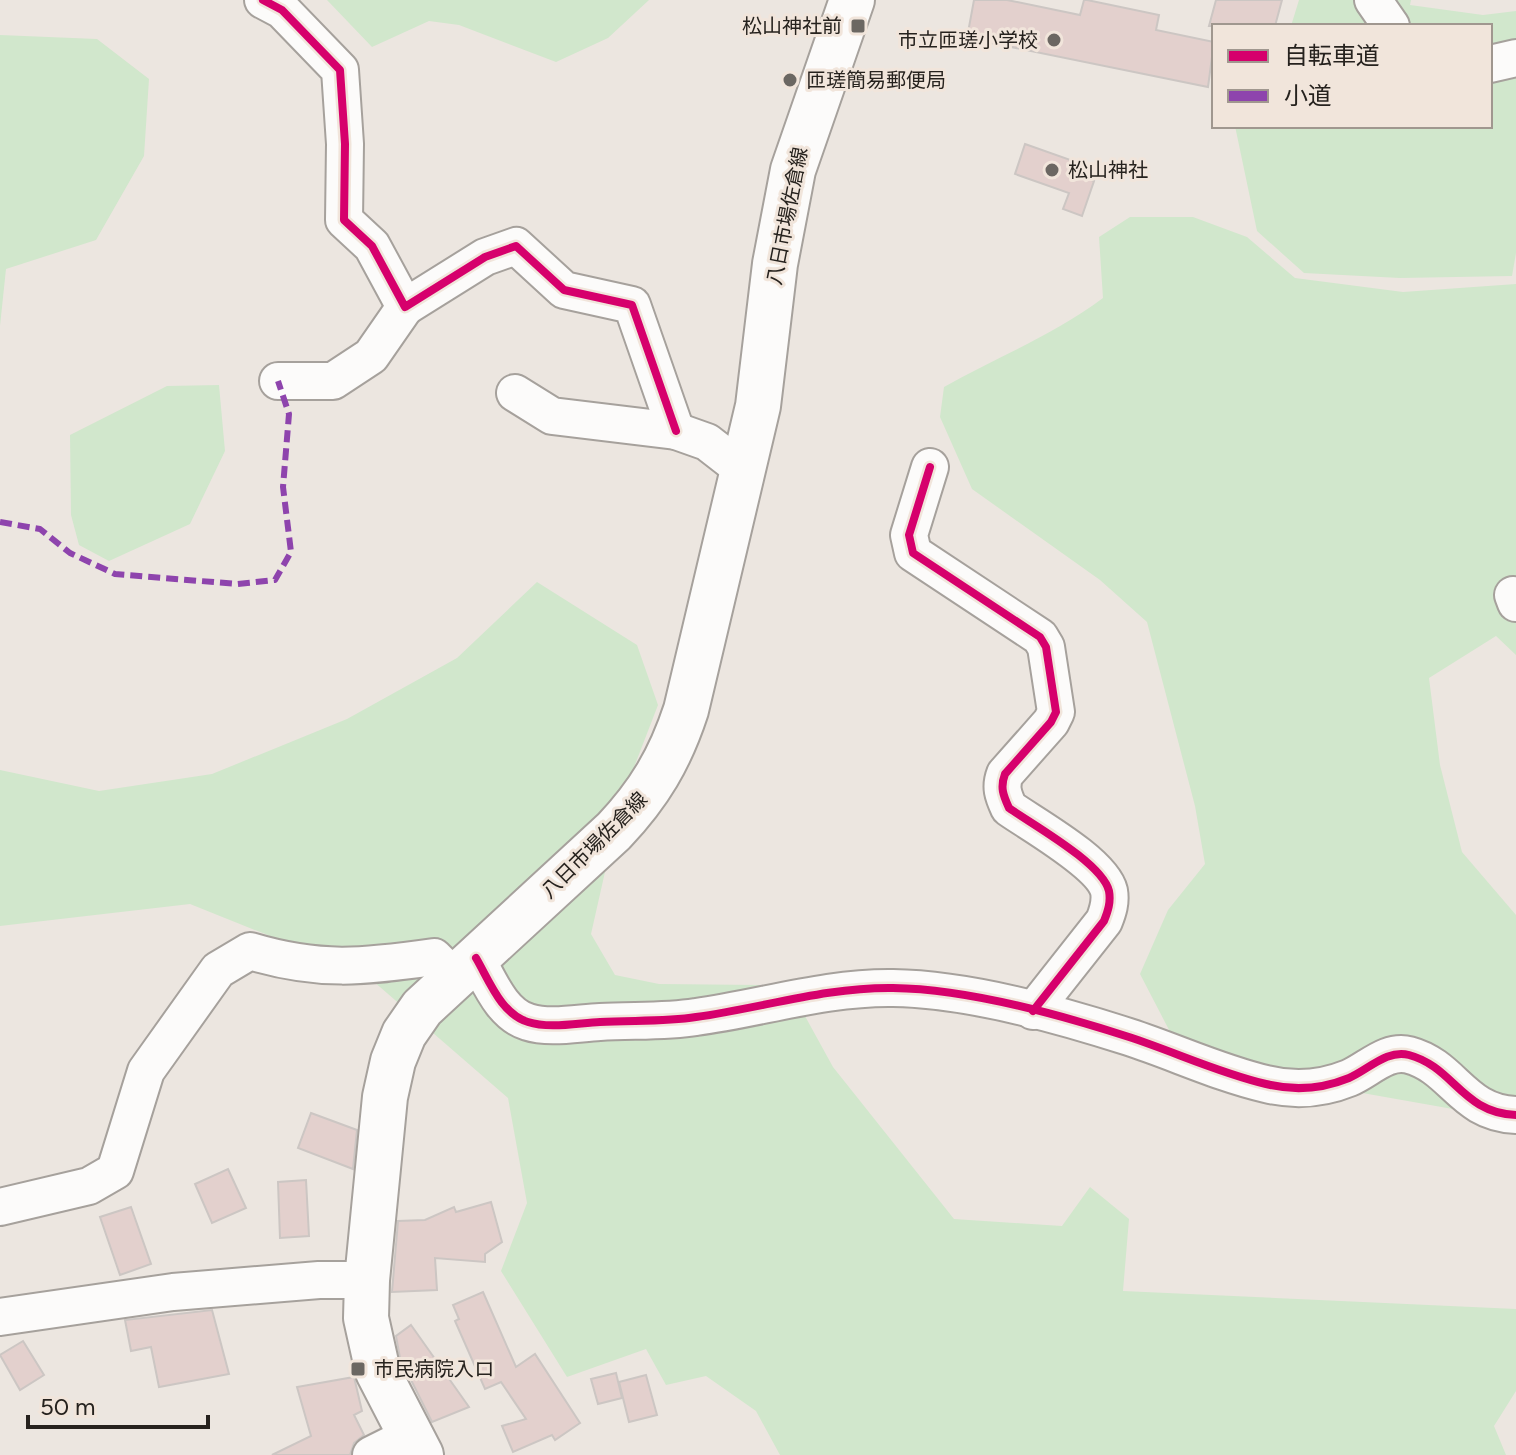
<svg xmlns="http://www.w3.org/2000/svg" width="1516" height="1455" viewBox="0 0 1516 1455" font-family="Figtree,'Noto Sans JP',sans-serif">
  <rect width="100%" height="100%" fill="#ece6e0"/>
  <g fill="#d1e7cc">
    <polygon points="327,0 649,0 608,38 556,62 459,25 429,21 372,47"/>
    <polygon points="1299,0 1411,0 1410,5 1483,15 1516,11 1516,253 1512,276 1400,278 1304,273 1257,231 1235,126 1490,126 1490,26 1291,26"/>
    <polygon points="0,35 97,39 149,79 144,156 96,240 6,269 0,326"/>
    <path d="M1130,217h63l54,20 48,41 108,14 113,-8v371l-20,-19 -67,42 11,87 22,87 54,63v199h-35l-209,-37 -91,-24 -41,-79 28,-64 37,-46 -10,-58 -48,-184 -47,-42 -128,-91 -32,-72 4,-30c53,-30 110,-52 159,-89l-4,-61z"/>
    <polygon points="219,385 225,451 190,524 109,561 79,545 71,515 70,435 167,386"/>
    <polygon points="537,582 637,645 658,705 621,801 591,934 615,975 659,984 761,985 800,1007 833,1067 954,1219 1062,1226 1090,1187 1129,1219 1123,1291 1516,1309 1516,1391 1494,1426 1506,1455 780,1455 756,1411 706,1376 666,1385 646,1349 567,1377 501,1271 527,1203 508,1098 365,974 190,904 0,926 0,770 99,791 212,774 347,719 457,658"/>
  </g>
  <g fill="#e3d0cd" stroke="#ccc6c3" stroke-width="2">
    <polygon points="974,0 1007,0 1080,15 1084,0 1087,0 1159,15 1156,30 1214,42 1208,87 967,38"/>
    <polygon points="1216,0 1282,0 1275,26 1209,26"/>
    <polygon points="1025,144 1079,163 1075,174 1094,181 1082,216 1063,209 1069,193 1015,174"/>
    <polygon points="311,1113 357,1130 353,1169 298,1148"/>
    <polygon points="228,1169 246,1208 212,1223 195,1184"/>
    <polygon points="306,1180 309,1236 280,1238 278,1182"/>
    <polygon points="491,1202 502,1242 485,1254 485,1262 435,1258 437,1290 392,1292 398,1221 425,1220 454,1207 456,1212"/>
    <polygon points="131,1207 151,1264 120,1275 100,1217"/>
    <polygon points="483,1292 516,1367 535,1354 580,1423 555,1440 552,1435 513,1452 502,1426 526,1419 501,1382 485,1389 455,1321 459,1319 453,1305"/>
    <polygon points="212,1310 229,1374 159,1387 151,1347 131,1351 125,1320"/>
    <polygon points="411,1325 469,1407 432,1422 400,1358 396,1336"/>
    <polygon points="23,1341 44,1375 20,1390 0,1355"/>
    <polygon points="616,1373 622,1398 598,1404 591,1379"/>
    <polygon points="646,1375 657,1415 629,1422 619,1382"/>
    <polygon points="354,1377 362,1411 354,1415 364,1435 354,1443 350,1455 272,1455 311,1436 297,1387"/>
  </g>
  <g fill="none" stroke-linecap="round" stroke-linejoin="round">
    <defs>
      <g id="minor">
        <polyline points="263,0 282,10 340,70 345,144 344,220 372,246 405,307 485,257 516,246 564,290 632,305 676,431"/>
        <polyline points="1373,0 1391,26"/>
        <polyline points="1490,64 1516,58"/>
        <polyline points="278,381 333,381 371,356 405,307"/>
        <polyline points="515,393 552,416 676,431 707,442 743,470"/>
        <path d="M930,467l-21,68 4,18 127,84 6,10 10,65 -5,10 -46,52c-5,13 -2,21 4,34 24,17 93,55 100,83 2,11 -1,20 -5,30l-71,90"/>
        <polyline points="1513,595 1516,603"/>
        <path d="M476,958c13,22 25,56 52,64 21,7 50,1 72,0 32,-2 65,0 96,-5 66,-9 130,-30 197,-29 75,1 165,26 236,49 46,15 90,36 137,47 28,7 56,5 83,-6 19,-8 38,-29 60,-23 45,12 53,58 107,60"/>
        <path d="M0,1207l89,-21 26,-15 31,-100 72,-101 32,-19c70,21 113,16 184,6l21,21"/>
        <polyline points="0,1317 173,1292 319,1280 367,1280"/>
        <polyline points="371,1455 409,1436"/>
      </g>
      <path id="major" d="M421,1455l-43,-83 -12,-54 1,-38 18,-183 8,-36 11,-27 18,-26 192,-177c35,-37 56,-72 72,-121l72,-304 17,-142 18,-94 59,-170"/>
    </defs>
    <use href="#minor" stroke="#a6a19c" stroke-width="40"/>
    <use href="#major" stroke="#a6a19c" stroke-width="48"/>
    <use href="#minor" stroke="#fcfbfa" stroke-width="36"/>
    <use href="#major" stroke="#fcfbfa" stroke-width="44"/>
    <polyline stroke="#8e44ad" stroke-width="6" stroke-dasharray="12 6" stroke-linecap="butt" points="0,522 40,529 70,553 115,574 237,584 275,580 291,552 283,487 289,414 278,381"/>
    <defs>
      <g id="cycleway">
        <polyline points="263,0 282,10 340,70 345,144 344,220 372,246 405,307 485,257 516,246 564,290 632,305 676,431"/>
        <path d="M930,467l-21,68 4,18 127,84 6,10 10,65 -5,10 -46,52c-5,13 -2,21 4,34 24,17 93,55 100,83 2,11 -1,20 -5,30l-71,90"/>
        <path d="M476,958c13,22 25,56 52,64 21,7 50,1 72,0 32,-2 65,0 96,-5 66,-9 130,-30 197,-29 75,1 165,26 236,49 46,15 90,36 137,47 28,7 56,5 83,-6 19,-8 38,-29 60,-23 45,12 53,58 107,60"/>
      </g>
    </defs>
    <use href="#cycleway" stroke="#f1e5db" stroke-width="13"/>
    <use href="#cycleway" stroke="#d6006c" stroke-width="8"/>
  </g>
  <g fill="#6b6762" stroke="#f1e5db" stroke-width="3">
    <rect x="850" y="18" width="16" height="16" rx="4"/>
    <circle cx="1054" cy="40" r="8"/>
    <circle cx="790" cy="80" r="8"/>
    <circle cx="1052" cy="170" r="8"/>
    <rect x="350" y="1361" width="16" height="16" rx="4"/>
  </g>
  <g text-anchor="middle" dominant-baseline="central" stroke-width="6" stroke-linejoin="round" paint-order="stroke">
    <g font-size="20" fill="#26221e" stroke="#f1e5db" text-anchor="start">
      <text x="842" y="26" text-anchor="end">松山神社前</text>
      <text x="1038" y="40" text-anchor="end">市立匝瑳小学校</text>
      <text x="806" y="80">匝瑳簡易郵便局</text>
      <text x="1068" y="170">松山神社</text>
      <text x="374" y="1369">市民病院入ロ</text>
    </g>
    <g font-size="20" fill="#26221e" stroke="#f1e5db">
      <text transform="translate(787 216) rotate(-79)">八日市場佐倉線</text>
      <text transform="translate(594 845) rotate(-45)">八日市場佐倉線</text>
    </g>
  </g>
  <rect x="1212" y="24" width="280" height="104" fill="#f1e5db" stroke="#a0978f" stroke-width="2"/>
  <rect x="1228" y="50" width="40" height="12" fill="#d6006c" stroke="#a0978f" stroke-width="2"/>
  <text x="1284" y="64" font-size="24" fill="#26221e">自転車道</text>
  <rect x="1228" y="90" width="40" height="12" fill="#8e44ad" stroke="#a0978f" stroke-width="2"/>
  <text x="1284" y="104" font-size="24" fill="#26221e">小道</text>
  <path d="M28 1415v12h180v-12" fill="none" stroke="#26221e" stroke-width="4"/>
  <text x="40" y="1415" font-size="24" fill="#26221e" stroke="#f1e5db" stroke-width="6" paint-order="stroke">50 m</text>
</svg>
